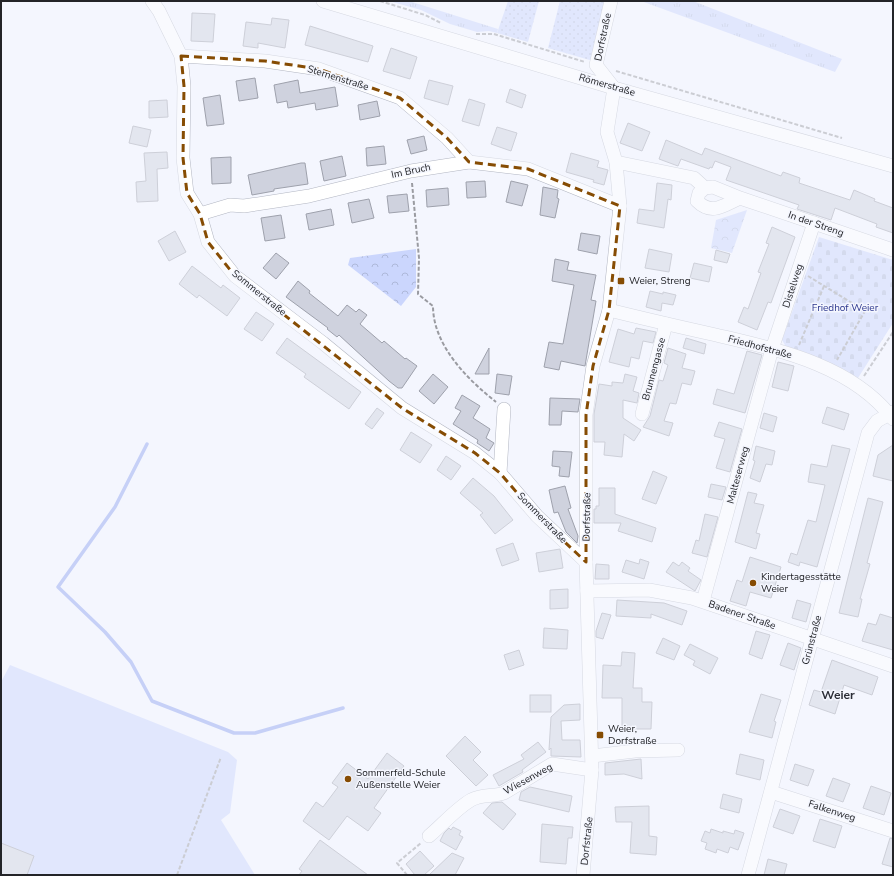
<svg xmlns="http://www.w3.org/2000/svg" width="894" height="876" viewBox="0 0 894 876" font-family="'Nunito Sans',sans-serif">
  <defs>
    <pattern id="grass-tufts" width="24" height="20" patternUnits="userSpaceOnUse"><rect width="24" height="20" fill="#cbd6fd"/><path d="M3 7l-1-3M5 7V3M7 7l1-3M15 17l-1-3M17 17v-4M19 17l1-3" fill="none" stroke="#aeb8d9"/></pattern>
    <pattern id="cemetery-stones" width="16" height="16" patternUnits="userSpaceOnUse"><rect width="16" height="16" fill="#cbd6fd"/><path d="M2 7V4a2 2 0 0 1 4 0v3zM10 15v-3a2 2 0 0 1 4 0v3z" fill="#aeb8d9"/></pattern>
    <pattern id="park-crowns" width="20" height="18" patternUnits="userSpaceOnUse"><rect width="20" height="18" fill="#cbd6fd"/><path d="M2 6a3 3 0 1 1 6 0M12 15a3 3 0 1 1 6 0" fill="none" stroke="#aeb8d9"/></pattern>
    <pattern id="garden-dots" width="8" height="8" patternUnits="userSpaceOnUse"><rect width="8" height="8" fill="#cbd6fd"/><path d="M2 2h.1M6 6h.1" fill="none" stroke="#aeb8d9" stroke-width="1.8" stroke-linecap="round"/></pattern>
  </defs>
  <rect width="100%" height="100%" fill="#f4f6fe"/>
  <g fill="url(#grass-tufts)">
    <polygon points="389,1 409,1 498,29 497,33 489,31 477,32 450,24 421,10"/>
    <polygon points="641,1 693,1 842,59 835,72"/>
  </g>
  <polygon fill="url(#cemetery-stones)" points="819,237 893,260 893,323 858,378 814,356 786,347 782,340"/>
  <g fill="url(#park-crowns)">
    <polygon points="747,210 732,253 711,248 716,220"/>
    <polygon points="416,249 416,287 401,306 348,265 350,258"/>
  </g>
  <g fill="url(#garden-dots)">
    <polygon points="508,1 539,1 528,42 497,33"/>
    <polygon points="560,1 608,1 593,61 548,48"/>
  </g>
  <polygon fill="#cbd6fd" points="10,665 228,752 237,760 230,813 221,820 255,875 1,875 1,682"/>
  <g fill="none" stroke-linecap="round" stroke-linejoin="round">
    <polyline stroke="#8ea3ef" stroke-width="3.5" points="147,444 115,507 58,587 105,632 131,662 152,701 234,733 255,733 343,708"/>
  </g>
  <g fill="#cfd2de" stroke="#9ea1ac">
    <polygon points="192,13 215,14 213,42 191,41"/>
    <polygon points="272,18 289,20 285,48 258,43 258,48 243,46 246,22 271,25"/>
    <polygon points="310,26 373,46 368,62 305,45"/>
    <polygon points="391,48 417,57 410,79 383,71"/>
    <polygon points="255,78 258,98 239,101 236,81"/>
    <polygon points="298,80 300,93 335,87 338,106 316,110 315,103 288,108 287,101 277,103 274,85"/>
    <polygon points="429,80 453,86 448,105 424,98"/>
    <polygon points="510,89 526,95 522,108 506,102"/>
    <polygon points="220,95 224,124 207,126 203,98"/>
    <polygon points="469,99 485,104 479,126 462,121"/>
    <polygon points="167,100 168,117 149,118 149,101"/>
    <polygon points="377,101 380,116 360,120 358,105"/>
    <polygon points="628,123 650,132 642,151 620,143"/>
    <polygon points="133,126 151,130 147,147 129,143"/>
    <polygon points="497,127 517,133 511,151 491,144"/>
    <polygon points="424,136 427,150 411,154 407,140"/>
    <polygon points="666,140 702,155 705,148 781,176 783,172 800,178 799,183 850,200 854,190 875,199 874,201 893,208 893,233 876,227 877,224 835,208 831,220 797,209 799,205 726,180 731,167 715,161 712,168 710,167 709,169 681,159 678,166 659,159"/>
    <polygon points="384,146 386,164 367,166 366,148"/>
    <polygon points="167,152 168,168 157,169 158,201 137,202 136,182 146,181 144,153"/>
    <polygon points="571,153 599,161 597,167 608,170 604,185 593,182 594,180 566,172"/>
    <polygon points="342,156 346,176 324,181 320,161"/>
    <polygon points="231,157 231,183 212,184 211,158"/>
    <polygon points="301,163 305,163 308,184 274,189 274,191 252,195 248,175"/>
    <polygon points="485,181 486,197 467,198 466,182"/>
    <polygon points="511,181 528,185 522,206 506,202"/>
    <polygon points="657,183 672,185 671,200 668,199 664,228 637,223 639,209 654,211"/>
    <polygon points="543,187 558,190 557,198 559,199 555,218 540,215"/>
    <polygon points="448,188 449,205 427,207 426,190"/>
    <polygon points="407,194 409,211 389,213 387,196"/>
    <polygon points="369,199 374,218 352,223 348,203"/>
    <polygon points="331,209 334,225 309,230 306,214"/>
    <polygon points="281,215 285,238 265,241 261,218"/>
    <polygon points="772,227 795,237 771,303 768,302 757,330 738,322 744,307 748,309 761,273 758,272 769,244 766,243"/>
    <polygon points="175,231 186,252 169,261 158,241"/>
    <polygon points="581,233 600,236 597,254 578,250"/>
    <polygon points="649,249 672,254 669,272 645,268"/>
    <polygon points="716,250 730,254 727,263 714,260"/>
    <polygon points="276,253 289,263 276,279 263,268"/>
    <polygon points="555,259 569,262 567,270 596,275 591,300 596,301 585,366 561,361 559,370 544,367 549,342 563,344 574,285 552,281"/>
    <polygon points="694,263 712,267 709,282 690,278"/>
    <polygon points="192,266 221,288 223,285 240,298 227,316 199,295 197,298 179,284"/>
    <polygon points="298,281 310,291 309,293 338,316 347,305 356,312 359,309 367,315 360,324 382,343 384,341 405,359 406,358 417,366 402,388 398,388 389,381 339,335 337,337 327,329 328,328 286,297"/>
    <polygon points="650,291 663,294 663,292 676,295 673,305 662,303 661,311 646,307"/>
    <polygon points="256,312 274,324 262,341 244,329"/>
    <polygon points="636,328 656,332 653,343 643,341 639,359 631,357 629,367 609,362 618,329 634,334"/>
    <polygon points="287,338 361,392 349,409 304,377 306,374 276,353"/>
    <polygon points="686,338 706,344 704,354 683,348"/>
    <polygon points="489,348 489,374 475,374"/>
    <polygon points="668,348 686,354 682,368 695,371 691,385 682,383 676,404 670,403 664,421 673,423 669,436 643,427 650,416 659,380 663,381 668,365 664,363"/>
    <polygon points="747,351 762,355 745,413 713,404 717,389 734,394"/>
    <polygon points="778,362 794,366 788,391 772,387"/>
    <polygon points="433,374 448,387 434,404 419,391"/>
    <polygon points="497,374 512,376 509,395 495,393"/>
    <polygon points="625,374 637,377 633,391 639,393 637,403 623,400 623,418 641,430 634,441 624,434 622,457 604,455 605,442 594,442 594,414 599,384 612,386 612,382 623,383"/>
    <polygon points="462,395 480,406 473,418 490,429 486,438 494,443 489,451 477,443 478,440 453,424 461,411 455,408"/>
    <polygon points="550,398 580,399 578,412 562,411 561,425 549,425"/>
    <polygon points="827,407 849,414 844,430 822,423"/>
    <polygon points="377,408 384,413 372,429 365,424"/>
    <polygon points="764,413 777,417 773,432 760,428"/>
    <polygon points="719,422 742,429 730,472 716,468 725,439 714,436"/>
    <polygon points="411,432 432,445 420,463 400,450"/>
    <polygon points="832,445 850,449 817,567 800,562 799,566 788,562 791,553 797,555 808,520 816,522 825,485 808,482 811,464 827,467"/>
    <polygon points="893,445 893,481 873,476 878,455"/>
    <polygon points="756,446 775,451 772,465 766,464 760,482 750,478 755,461 753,460"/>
    <polygon points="553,451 572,452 569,477 559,476 560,467 552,466"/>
    <polygon points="446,456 461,466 451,480 437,470"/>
    <polygon points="653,471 667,477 656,504 642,499"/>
    <polygon points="473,478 494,496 513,520 495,534 480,515 483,513 460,493"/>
    <polygon points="711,484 726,487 722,500 708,497"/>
    <polygon points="565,486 571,508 568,509 578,536 577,543 566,532 558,512 554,513 549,490"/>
    <polygon points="599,488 615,488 615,514 656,528 652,542 618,531 621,523 594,523 594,509 596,509 596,506 599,506"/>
    <polygon points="748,492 757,494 754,503 764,505 756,533 760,534 756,549 735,542"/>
    <polygon points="868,498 883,502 867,563 870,564 860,599 862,599 858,617 839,613"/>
    <polygon points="705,514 718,517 707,557 692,553 696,540 699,541"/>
    <polygon points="513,543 519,560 502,566 496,549"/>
    <polygon points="560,549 563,568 539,572 536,553"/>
    <polygon points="750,557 781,567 771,598 750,592 746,606 730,601 737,580 742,582"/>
    <polygon points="640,559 649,562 644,579 622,572 626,560 639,564"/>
    <polygon points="673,562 679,566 682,562 690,568 688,571 701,580 695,591 666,572"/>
    <polygon points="596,564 609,565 609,579 595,579"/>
    <polygon points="568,589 568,608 550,609 550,590"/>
    <polygon points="617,600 664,603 687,611 682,625 651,614 651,618 616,616"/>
    <polygon points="797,600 811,604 806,622 792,618"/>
    <polygon points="602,613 611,615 603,639 596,637 596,631"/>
    <polygon points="880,614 893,618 893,650 862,641 868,623 876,625"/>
    <polygon points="544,628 568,630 567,649 543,648"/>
    <polygon points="756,631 770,635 762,659 749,654"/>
    <polygon points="663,638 680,646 674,660 656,653"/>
    <polygon points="788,643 801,648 794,670 780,665"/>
    <polygon points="690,644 718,658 710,674 693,665 695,661 684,655"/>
    <polygon points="519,650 524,665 509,670 504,655"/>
    <polygon points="622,652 635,653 633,688 642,688 642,702 652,702 651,729 622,729 622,698 602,698 603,665 621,666"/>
    <polygon points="832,660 878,677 872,695 844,685 835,714 809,705 814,690 821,692"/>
    <polygon points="761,694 781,700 774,721 776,722 772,738 749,732"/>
    <rect x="530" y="695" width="21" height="17"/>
    <polygon points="580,704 580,720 561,721 562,740 580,740 581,757 551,756 551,748 549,750 551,717 564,705"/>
    <polygon points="465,736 481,752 473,760 488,775 476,786 446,756"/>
    <polygon points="538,742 546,752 522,770 523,772 499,786 493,775 524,759 521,755"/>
    <polygon points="387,753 404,766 374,808 381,813 368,831 347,816 329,840 303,821 316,802 323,807 338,787 332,783 347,763 368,779"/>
    <polygon points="740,754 764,760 760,780 736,774"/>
    <polygon points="641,759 642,779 624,774 605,775 605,763"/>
    <polygon points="795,764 814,770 808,786 790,780"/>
    <polygon points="833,778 850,784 843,802 826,796"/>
    <polygon points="871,786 891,793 884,815 863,808"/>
    <polygon points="530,787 572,796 569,812 519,800 521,792"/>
    <polygon points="723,794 742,799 739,813 720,808"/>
    <polygon points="502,802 516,814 503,830 483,813 492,803"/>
    <polygon points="649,806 649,836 657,837 656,855 630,853 632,822 616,822 615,807"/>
    <polygon points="780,809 800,816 793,834 773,827"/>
    <polygon points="820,819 842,826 835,848 813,841"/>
    <polygon points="542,824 573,827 572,838 568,838 566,864 540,862"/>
    <polygon points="453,827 461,831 459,835 463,837 456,850 440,841 444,833 449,828 451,830"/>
    <polygon points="711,829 723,833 723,831 734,834 735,830 744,833 738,850 730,847 728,853 717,849 716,853 705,849 707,843 701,841 705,831 710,833"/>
    <polygon points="890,838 893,839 893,867 882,864"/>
    <polygon points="320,840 368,875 299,875 302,871 299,869"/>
    <polygon points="1,843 34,856 27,875 1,875"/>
    <polygon points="420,851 434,866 424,875 415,875 406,864"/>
    <polygon points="452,853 464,858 455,875 429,875"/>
    <polygon points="768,859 787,864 784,875 764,875"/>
  </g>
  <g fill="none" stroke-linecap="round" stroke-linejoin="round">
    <defs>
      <g id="minor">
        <polyline points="152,1 159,11 181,56 184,86 183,158 187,193 200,214 208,242 235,276 323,343 402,408 475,453 500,473 537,516 586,562"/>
        <polyline points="323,1 614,88 893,166"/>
        <polyline points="181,56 265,61 319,69 400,98 447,138 469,162"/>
        <polyline points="616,162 694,178 705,188"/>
        <path d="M740,198c-16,7 -28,18 -43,3l2,-8 6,-5 8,-1 27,11 153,52"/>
        <polyline points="200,214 230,205 244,206 309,196 411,171 469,162 528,169 620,206"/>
        <path d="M609,310c36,9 71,17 107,25 63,15 136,30 177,84"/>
        <polyline points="642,414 666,324"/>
        <polyline points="500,473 504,409"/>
        <polyline points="587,591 649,590 692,598 893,666"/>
        <polyline points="703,601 772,349 814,223"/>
        <polyline points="592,756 635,751 678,750"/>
        <polyline points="771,792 893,831"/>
        <path d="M429,836c12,-10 28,-28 42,-36 11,-6 22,-3 33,-7l48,-29 40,6"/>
        <polyline points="583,875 592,770 586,562 586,415 593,366 609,310 620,206 616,162 607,132 614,88 596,65 611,1"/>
        <polyline points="748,875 868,433 877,421 893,412"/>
      </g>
    </defs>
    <use href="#minor" stroke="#b2b6c2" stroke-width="14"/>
    <g stroke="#9a9ba1" stroke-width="2" stroke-dasharray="4 2" stroke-linecap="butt">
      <polyline points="380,1 425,15 441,23"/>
      <polyline points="476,34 494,34 585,62"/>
      <polyline points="616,71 842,138"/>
      <path d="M412,183l7,75 -1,36 15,12c0,39 34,73 63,96"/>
      <polyline points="808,276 865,311 837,360"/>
      <polyline points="799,345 824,286"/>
      <polyline points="864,376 893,332"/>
      <polyline points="177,875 221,757"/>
      <polyline points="407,875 397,863 421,843"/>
    </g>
    <use href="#minor" stroke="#fff" stroke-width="13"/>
  </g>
  <path d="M0 0H894V876H0ZM181,56l84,5 54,8 81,29 47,40 22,24 59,7 92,37 -11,104 -16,56 -7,49v147l-49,-46 -37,-43 -25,-20 -73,-45 -167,-132 -27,-34 -8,-28 -13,-21 -4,-35 1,-72z" fill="#f4f6fe" fill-opacity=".55" fill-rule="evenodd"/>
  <path fill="none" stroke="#864c03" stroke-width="3" stroke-dasharray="8 5" stroke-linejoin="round" d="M181,56l84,5 54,8 81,29 47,40 22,24 59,7 92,37 -11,104 -16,56 -7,49v147l-49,-46 -37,-43 -25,-20 -73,-45 -167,-132 -27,-34 -8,-28 -13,-21 -4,-35 1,-72z"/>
  <g fill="#864c03" stroke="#f4f6fe" stroke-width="1.5">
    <rect x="617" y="277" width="8" height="8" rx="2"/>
    <circle cx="753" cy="583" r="4"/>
    <rect x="596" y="731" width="8" height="8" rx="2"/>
    <circle cx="348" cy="779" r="4"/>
  </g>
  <g text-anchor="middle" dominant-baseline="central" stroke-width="3" stroke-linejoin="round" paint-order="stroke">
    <g font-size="10" fill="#232428" stroke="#f4f6fe">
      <text transform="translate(603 37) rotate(-78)">Dorfstraße</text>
      <text transform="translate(338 78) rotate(17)">Sternenstraße</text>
      <text transform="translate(607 85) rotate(16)">Römerstraße</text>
      <text transform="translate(411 171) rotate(-12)">Im Bruch</text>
      <text transform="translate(816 224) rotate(19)">In der Streng</text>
      <text transform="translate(793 286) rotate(-72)">Distelweg</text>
      <text transform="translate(259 293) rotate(39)">Sommerstraße</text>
      <text transform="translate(760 347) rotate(15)">Friedhofstraße</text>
      <text transform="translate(654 369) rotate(-75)">Brunnengasse</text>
      <text transform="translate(738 475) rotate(-75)">Malteserweg</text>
      <text transform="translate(587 517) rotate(-89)">Dorfstraße</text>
      <text transform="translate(542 518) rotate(46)">Sommerstraße</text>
      <text transform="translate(742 615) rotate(19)">Badener Straße</text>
      <text transform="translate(812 640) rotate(-75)">Grünstraße</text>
      <text transform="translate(528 779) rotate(-29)">Wiesenweg</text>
      <text transform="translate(832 811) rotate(18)">Falkenweg</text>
      <text transform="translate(587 841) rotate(-84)">Dorfstraße</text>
    </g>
    <g font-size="10" fill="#232428" stroke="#f4f6fe" text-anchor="start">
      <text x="629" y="281">Weier, Streng</text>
      <text x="761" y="577">Kindertagesstätte<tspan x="761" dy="12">Weier</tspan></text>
      <text x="608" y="729">Weier,<tspan x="608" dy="12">Dorfstraße</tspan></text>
      <text x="356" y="773">Sommerfeld-Schule<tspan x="356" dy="12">Außenstelle Weier</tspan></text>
    </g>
    <g font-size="10" fill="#2b368d" stroke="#f4f6fe">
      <text x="845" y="308">Friedhof Weier</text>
    </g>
    <g font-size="12" font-weight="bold" fill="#2b2d36" stroke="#f4f6fe">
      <text x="838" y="695">Weier</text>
    </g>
  </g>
  <rect width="894" height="876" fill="none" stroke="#232428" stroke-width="4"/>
</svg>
